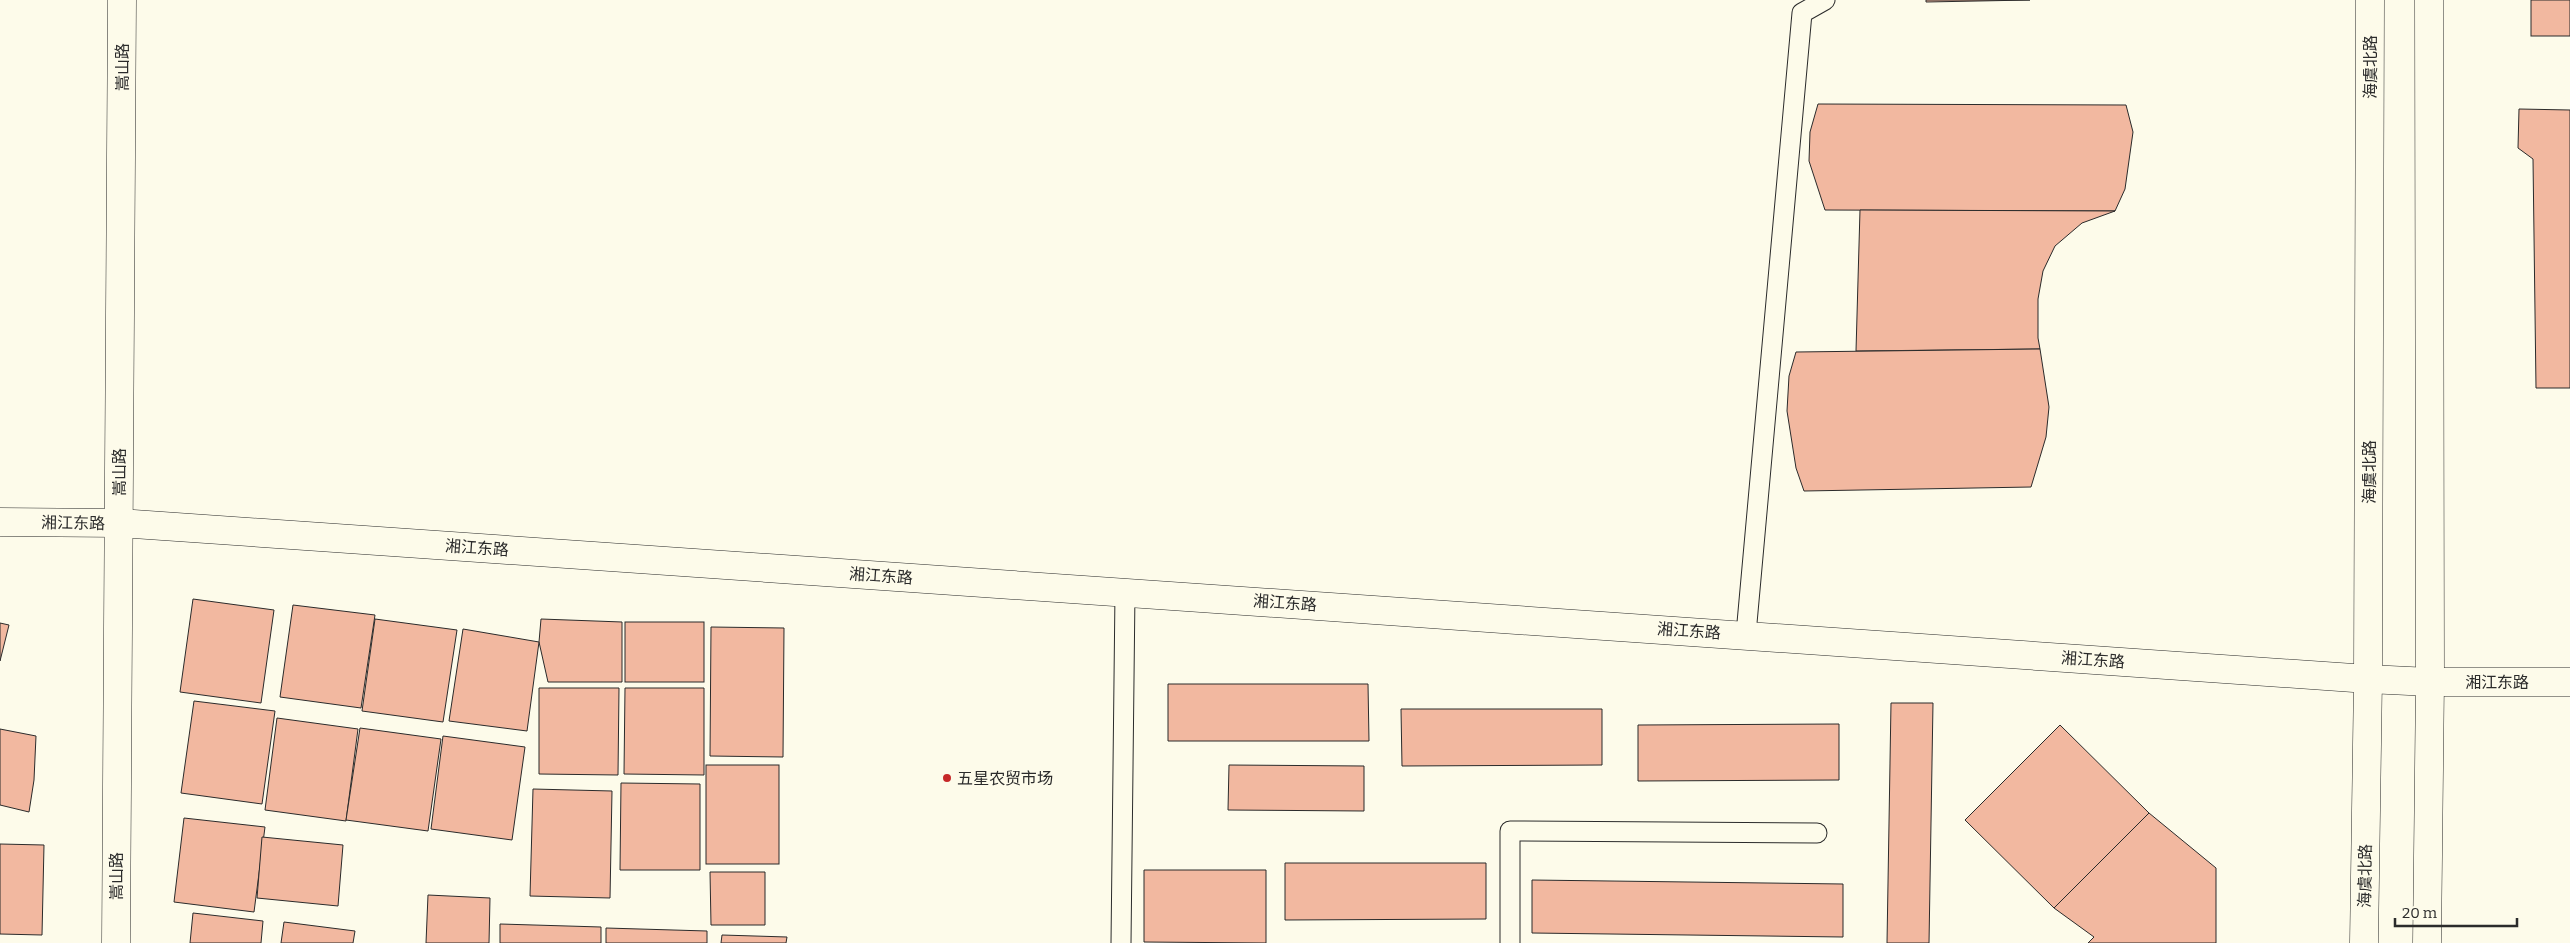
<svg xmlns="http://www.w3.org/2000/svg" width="2570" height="943" viewBox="0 0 2570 943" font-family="Bitter,'Noto Sans SC',serif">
  <rect width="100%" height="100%" fill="#fdfbea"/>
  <g fill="#f2b8a0" stroke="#2b2b2b">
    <polygon points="1926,0 2030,0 1926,2"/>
    <rect x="2531" y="0" width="39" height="36"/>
    <polygon points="1818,104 2126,105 2133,132 2125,189 2115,211 1825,210 1809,161 1810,132"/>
    <polygon points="2519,109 2570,110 2570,388 2536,388 2533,159 2518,148"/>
    <polygon points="1860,210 2115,211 2082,223 2055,246 2043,271 2038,299 2038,338 2040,349 1856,351"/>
    <polygon points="2040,349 2049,407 2046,437 2031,487 1804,491 1796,468 1787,411 1789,376 1796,352"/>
    <polygon points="193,599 274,610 261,703 180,692"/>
    <polygon points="293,605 375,615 361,708 280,697"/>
    <polygon points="375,619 457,630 443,722 362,711"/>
    <polygon points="541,619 622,622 622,682 548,682 539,642"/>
    <rect x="625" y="622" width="79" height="60"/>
    <polygon points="0,623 9,625 0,661"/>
    <polygon points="711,627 784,628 783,757 710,756"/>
    <polygon points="463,629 539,642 527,731 449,721"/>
    <polygon points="1168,684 1368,684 1369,741 1168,741"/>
    <polygon points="539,688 619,688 618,775 539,774"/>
    <polygon points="625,688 704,688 704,775 624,774"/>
    <polygon points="194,701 275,711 262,804 181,793"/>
    <polygon points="1891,703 1933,703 1929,943 1887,943"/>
    <polygon points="1401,709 1602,709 1602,765 1402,766"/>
    <polygon points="277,718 358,729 346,821 265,810"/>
    <polygon points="1839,724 1839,780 1638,781 1638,725"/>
    <polygon points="2060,725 2149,813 2054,908 1965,820"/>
    <polygon points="360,728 441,739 428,831 346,820"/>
    <polygon points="0,729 36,736 34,780 29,812 0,805"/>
    <polygon points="443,736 525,747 512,840 431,829"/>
    <rect x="706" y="765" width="73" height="99"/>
    <polygon points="1229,765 1364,766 1364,811 1228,810"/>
    <polygon points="621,783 700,784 700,870 620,870"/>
    <polygon points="533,789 612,791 610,898 530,896"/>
    <polygon points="2149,813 2216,868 2216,943 2088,943 2094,937 2054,908"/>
    <polygon points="184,818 265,827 254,912 174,902"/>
    <polygon points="262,837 343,845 338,906 257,898"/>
    <polygon points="0,844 44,845 42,935 0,934"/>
    <polygon points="1285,863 1486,863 1486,919 1285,920"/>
    <polygon points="1144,870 1266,870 1266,943 1144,942"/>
    <polygon points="710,872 765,872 765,925 711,925"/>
    <polygon points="1532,880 1843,884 1843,937 1532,933"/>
    <polygon points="428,895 490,898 489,943 426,943"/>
    <polygon points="193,913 263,921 261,943 190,943"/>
    <polygon points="284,922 355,931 353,943 281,943"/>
    <polygon points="500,924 601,927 601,943 500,943"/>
    <polygon points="606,928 707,931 707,943 606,943"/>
    <polygon points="722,935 787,937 786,943 721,943"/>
  </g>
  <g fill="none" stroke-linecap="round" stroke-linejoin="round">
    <defs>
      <g id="service">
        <polyline points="1746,634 1802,13 1825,0"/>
        <polyline points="1121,943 1125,592"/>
        <polyline points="1510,943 1510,831 1817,833"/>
      </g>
      <g id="tertiary">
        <polyline points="0,522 119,523 2368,679 2430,682 2570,682"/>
        <polyline points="116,943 122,0"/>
      </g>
      <g id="primary">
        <polyline points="2364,943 2368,679 2370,0"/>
        <polyline points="2427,943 2430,682 2429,0"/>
      </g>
    </defs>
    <use href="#service" stroke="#2b2b2b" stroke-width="21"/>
    <use href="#tertiary" stroke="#2b2b2b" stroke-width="29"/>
    <use href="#primary" stroke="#2b2b2b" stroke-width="29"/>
    <use href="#service" stroke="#fdfbea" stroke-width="19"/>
    <use href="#tertiary" stroke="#fdfbea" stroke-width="28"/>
    <use href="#primary" stroke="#fdfbea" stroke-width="28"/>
  </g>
  <circle fill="#c62828" stroke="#fdfbea" stroke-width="2" cx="947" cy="778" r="5"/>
  <g text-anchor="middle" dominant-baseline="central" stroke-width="4" stroke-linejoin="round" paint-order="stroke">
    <g font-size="16" fill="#2b2b2b" stroke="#fdfbea">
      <text transform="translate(122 67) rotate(-90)">嵩山路</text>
      <text transform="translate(2370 67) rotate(-90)">海虞北路</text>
      <text transform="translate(119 472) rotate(-90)">嵩山路</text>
      <text transform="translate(2369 472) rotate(-90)">海虞北路</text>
      <text transform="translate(73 523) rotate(1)">湘江东路</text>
      <text transform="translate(477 548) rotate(4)">湘江东路</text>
      <text transform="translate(881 576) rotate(4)">湘江东路</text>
      <text transform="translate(1285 603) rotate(4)">湘江东路</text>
      <text transform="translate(1689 631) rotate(4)">湘江东路</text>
      <text transform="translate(2093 660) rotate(4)">湘江东路</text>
      <text x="2497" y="682">湘江东路</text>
      <text transform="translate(116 876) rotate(-90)">嵩山路</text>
      <text transform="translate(2365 876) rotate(-89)">海虞北路</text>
    </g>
    <g font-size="16" fill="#2b2b2b" stroke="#fdfbea" text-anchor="start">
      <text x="957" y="778">五星农贸市场</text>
    </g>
  </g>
  <path d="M2395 918v8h122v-8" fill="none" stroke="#2b2b2b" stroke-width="2.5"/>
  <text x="2402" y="918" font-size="15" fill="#2b2b2b" stroke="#fdfbea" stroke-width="4" paint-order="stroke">20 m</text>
</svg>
